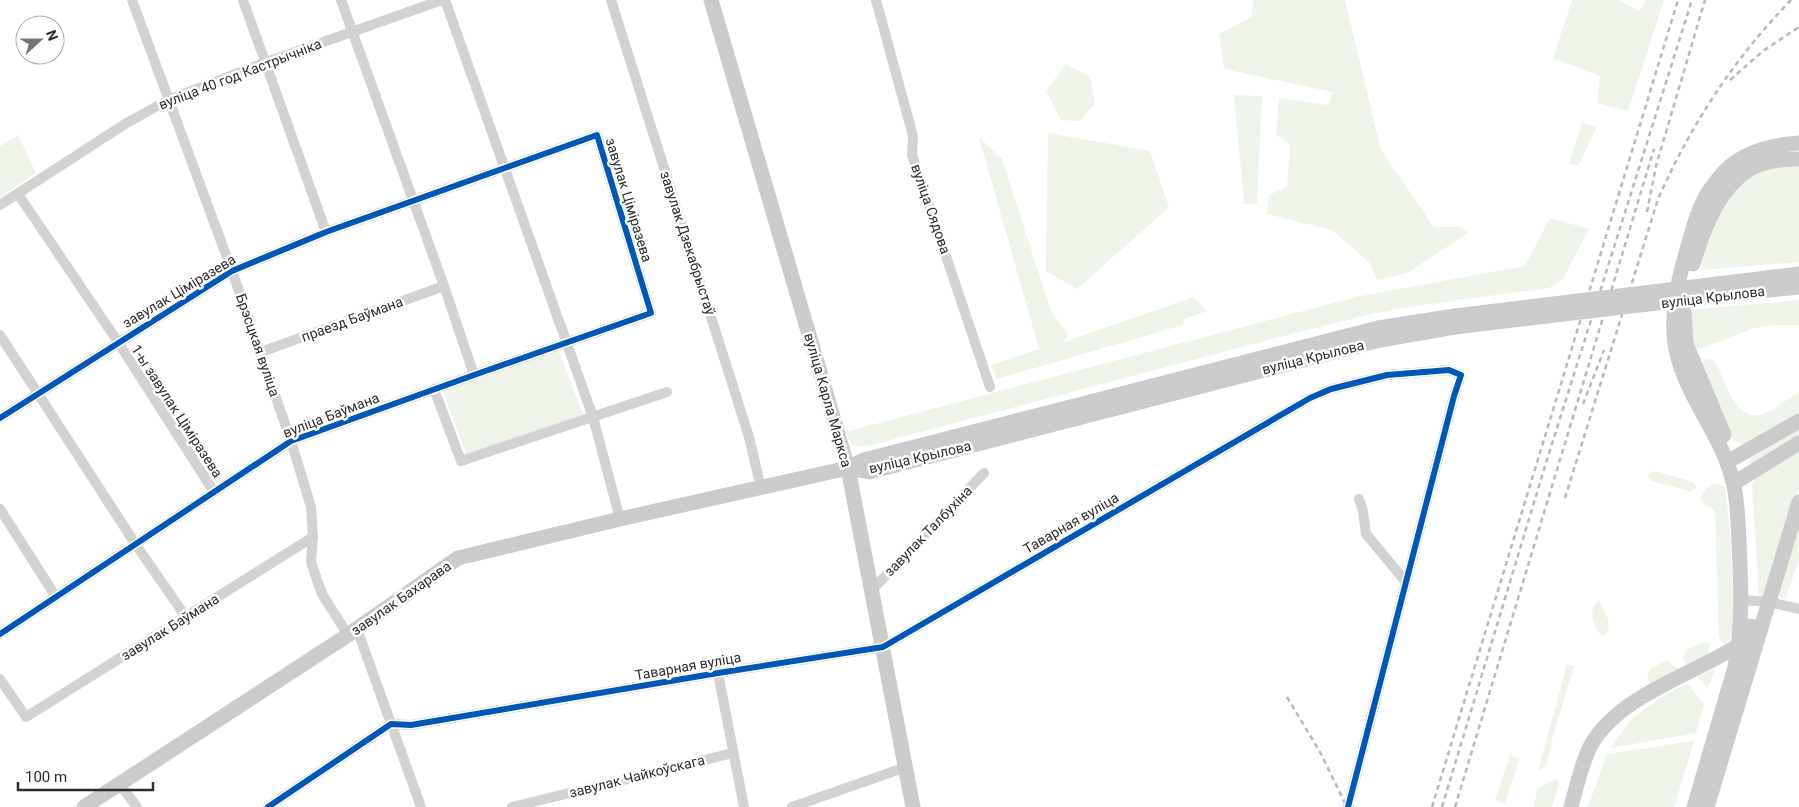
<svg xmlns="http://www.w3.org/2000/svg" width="1799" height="807" viewBox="0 0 1799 807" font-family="Roboto,sans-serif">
  <rect width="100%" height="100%" fill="#fff"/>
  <g fill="#eff4ea">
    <polygon points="1253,0 1345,0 1381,150 1434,227 1461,227 1468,233 1407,273 1377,280 1369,262 1332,230 1267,214 1269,195 1287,187 1290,144 1276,135 1279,98 1328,105 1333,92 1224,69 1219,34 1252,17"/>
    <polygon points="1572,0 1618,0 1639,11 1646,0 1664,0 1628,111 1597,103 1600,76 1553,58"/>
    <polygon points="1066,64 1090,77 1095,103 1080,121 1061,120 1046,91"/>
    <polygon points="1234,95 1262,96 1257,204 1244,204"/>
    <polygon points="1582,123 1597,127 1578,166 1569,164"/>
    <polygon points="1048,133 1150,151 1169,207 1077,289 1046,271"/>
    <polygon points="18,135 36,173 0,197 0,146"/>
    <polygon points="979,137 1002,159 1051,311 1068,335 1064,342 1194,297 1207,311 1184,319 1183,325 997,379 991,365 1039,349"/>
    <polygon points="1789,165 1799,167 1799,262 1701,270 1706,242 1720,208 1746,180 1759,171"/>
    <polygon points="1550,218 1589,229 1563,279 1549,288 1422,305 1376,313 1295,333 868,446 853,446 845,432 1356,297 1525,266"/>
    <polygon points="1799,300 1799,325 1774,325 1754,328 1702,348 1698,349 1693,346 1690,310"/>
    <polygon points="559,351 583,415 466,455 443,391"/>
    <path d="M1706,359l7,1 4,5c8,17 19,58 45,49 13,-4 25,-15 37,-22v20l-50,30c-7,3 -11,2 -16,-3l-31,-69v-7z"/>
    <polygon points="1799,428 1799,437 1751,464 1750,461 1752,457"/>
    <polygon points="1795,452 1799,452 1799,488 1769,585 1765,595 1759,599 1752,485 1757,476"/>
    <polygon points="1655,471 1693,482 1696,486 1696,489 1690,492 1683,489 1651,481 1648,474"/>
    <path d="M1712,484h8l5,3 5,43 4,88c-1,11 -2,20 -9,28l-6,-10 -4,-126 -9,-4 -5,-8 4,-8z"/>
    <polygon points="1799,521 1799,560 1786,597 1782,599 1777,591"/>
    <path d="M1599,600c5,11 17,27 4,37 -10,-10 -16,-27 -4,-37z"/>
    <polygon points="1705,641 1710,644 1707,656 1687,665 1683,658 1687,650"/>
    <polygon points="1667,660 1679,670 1651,686 1647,678 1650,669"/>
    <polygon points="1567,664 1574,666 1552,740 1551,748 1546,766 1538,771"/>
    <polygon points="1715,668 1708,689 1697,677"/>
    <polygon points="1687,683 1704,704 1696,733 1611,748 1631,719 1660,698"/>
    <polygon points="1694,741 1674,807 1588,807 1607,754"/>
    <polygon points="1510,755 1519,759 1505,804 1495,800"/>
    <polygon points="1556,779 1559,785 1552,807 1534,807 1537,788"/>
  </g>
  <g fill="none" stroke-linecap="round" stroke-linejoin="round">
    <g stroke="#d2d2d2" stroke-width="10">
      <polyline points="132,0 232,271 291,441 311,507 313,537 311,562 322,594 348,635"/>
      <polyline points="243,0 326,232"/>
      <polyline points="341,0 444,286 474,375"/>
      <polyline points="445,0 593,417 620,519"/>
      <polyline points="611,0 749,437 761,488"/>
      <polyline points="876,0 913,136 912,155 990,387"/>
      <polyline points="18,194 118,342 214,492"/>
      <polyline points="0,205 125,124 168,100 264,63 442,0"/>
      <polyline points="0,335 136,545 186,617"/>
      <polyline points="261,352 444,286"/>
      <polyline points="434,389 461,461 667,392"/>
      <polyline points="0,418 232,271 326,232 597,135 651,313 474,375 291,441 0,634"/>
      <polyline points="1359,499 1363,511 1366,534 1406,582"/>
      <polyline points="0,509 56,597"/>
      <polyline points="872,590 984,473"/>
      <polyline points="1741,600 1769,602 1799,609"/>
      <polyline points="357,629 421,807"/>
      <polyline points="718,673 744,807"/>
      <polyline points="0,679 26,717 313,537"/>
      <polyline points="119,783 137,807"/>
      <polyline points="268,807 391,724 411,725 718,673 883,647 1310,398 1331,389 1387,375 1449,370 1461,375 1454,396 1348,807"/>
      <polyline points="512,807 733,753"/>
      <polyline points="792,807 906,767"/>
    </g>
    <g stroke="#cbcbcb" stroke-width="15">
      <polyline points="711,0 848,468 913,807"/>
      <path d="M1693,264c10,-33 24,-73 54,-93 14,-10 35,-12 52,-12"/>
      <polyline points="1734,282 1799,274"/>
      <polyline points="1733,294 1799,287"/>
      <polyline points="1684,313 1686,344 1724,435"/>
      <polyline points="1727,462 1799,421"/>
      <polyline points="848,468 869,472 1380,340 1455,327"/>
      <polyline points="1734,483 1799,443"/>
      <polyline points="1748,667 1751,626"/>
      <polyline points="84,807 348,635 458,558 620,519 848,468 864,460 1378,328 1455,316"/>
      <path d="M1571,807c6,-21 10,-43 20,-62 27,-49 103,-71 148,-100"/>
      <path d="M1694,807l41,-140c8,-42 6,-83 4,-125 -1,-19 -1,-41 -6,-60 -10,-44 -43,-80 -55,-124 -11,-40 1,-83 13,-122 4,-15 9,-32 18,-45 5,-7 11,-15 17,-21 19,-19 47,-25 73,-27"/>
      <polyline points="1707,807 1799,502"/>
    </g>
    <g stroke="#b9b9b9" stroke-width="2.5" stroke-dasharray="5 4" stroke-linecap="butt">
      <polyline points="1730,80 1763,51 1799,27"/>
      <polyline points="1647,212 1656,166 1705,0"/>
      <polyline points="1583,404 1604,350"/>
      <path d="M1565,498l93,-299c34,-76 75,-139 133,-199"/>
      <polyline points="1287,697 1320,752 1347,807"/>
      <polyline points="1432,807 1678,0"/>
      <polyline points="1442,807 1545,466 1692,0"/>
      <polyline points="1455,807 1654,149"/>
    </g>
    <g stroke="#cbcbcb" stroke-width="15">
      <polyline points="1455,316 1734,282"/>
      <polyline points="1455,327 1733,294"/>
    </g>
    <defs>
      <g id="cycleway">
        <polyline points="0,418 232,271 326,232 597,135 651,313 474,375 291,441 0,634"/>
        <polyline points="268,807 391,724 411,725 718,673 883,647 1310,398 1331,389 1387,375 1449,370 1461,375 1454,396 1348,807"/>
      </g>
    </defs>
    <use href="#cycleway" stroke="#fff" stroke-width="9"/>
    <use href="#cycleway" stroke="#0057b8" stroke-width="6"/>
  </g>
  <g text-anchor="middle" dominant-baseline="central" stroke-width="5" stroke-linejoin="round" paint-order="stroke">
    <g font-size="14" fill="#2d2d2d" stroke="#fff">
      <text transform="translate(240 74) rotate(-21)">вуліца 40 год Кастрычніка</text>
      <text transform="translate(629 200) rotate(73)">завулак Ціміразева</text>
      <text transform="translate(931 209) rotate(71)">вуліца Сядова</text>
      <text transform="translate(688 243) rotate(72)">завулак Дзекабрыстаў</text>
      <text transform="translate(179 291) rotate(-31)">завулак Ціміразева</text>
      <text transform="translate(1713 297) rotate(-7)">вуліца Крылова</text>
      <text transform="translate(352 319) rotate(-20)">праезд Баўмана</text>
      <text transform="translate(258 345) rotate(71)">Брэсцкая вуліца</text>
      <text transform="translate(1313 357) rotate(-14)">вуліца Крылова</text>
      <text transform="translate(828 400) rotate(74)">вуліца Карла Маркса</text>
      <text transform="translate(177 411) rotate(57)">1-ы завулак Ціміразева</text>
      <text transform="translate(331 415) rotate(-21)">вуліца Баўмана</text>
      <text transform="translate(920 457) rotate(-13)">вуліца Крылова</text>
      <text transform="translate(1071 523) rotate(-30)">Таварная вуліца</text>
      <text transform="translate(928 531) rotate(-46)">завулак Талбухіна</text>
      <text transform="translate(401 598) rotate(-35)">завулак Бахарава</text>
      <text transform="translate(170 627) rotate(-32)">завулак Баўмана</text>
      <text transform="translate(688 666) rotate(-10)">Таварная вуліца</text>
      <text transform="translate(637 776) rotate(-14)">завулак Чайкоўскага</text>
    </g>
  </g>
  <g transform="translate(40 40) rotate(69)"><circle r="24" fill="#ffffff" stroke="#ababab"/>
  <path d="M0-4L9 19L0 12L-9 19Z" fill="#767676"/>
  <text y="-8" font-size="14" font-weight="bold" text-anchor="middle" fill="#2d2d2d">N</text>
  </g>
  <path d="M18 782v8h135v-8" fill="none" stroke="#2d2d2d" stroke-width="2.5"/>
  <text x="25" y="782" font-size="15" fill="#2d2d2d" stroke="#ffffff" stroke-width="4" paint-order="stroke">100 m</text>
</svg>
